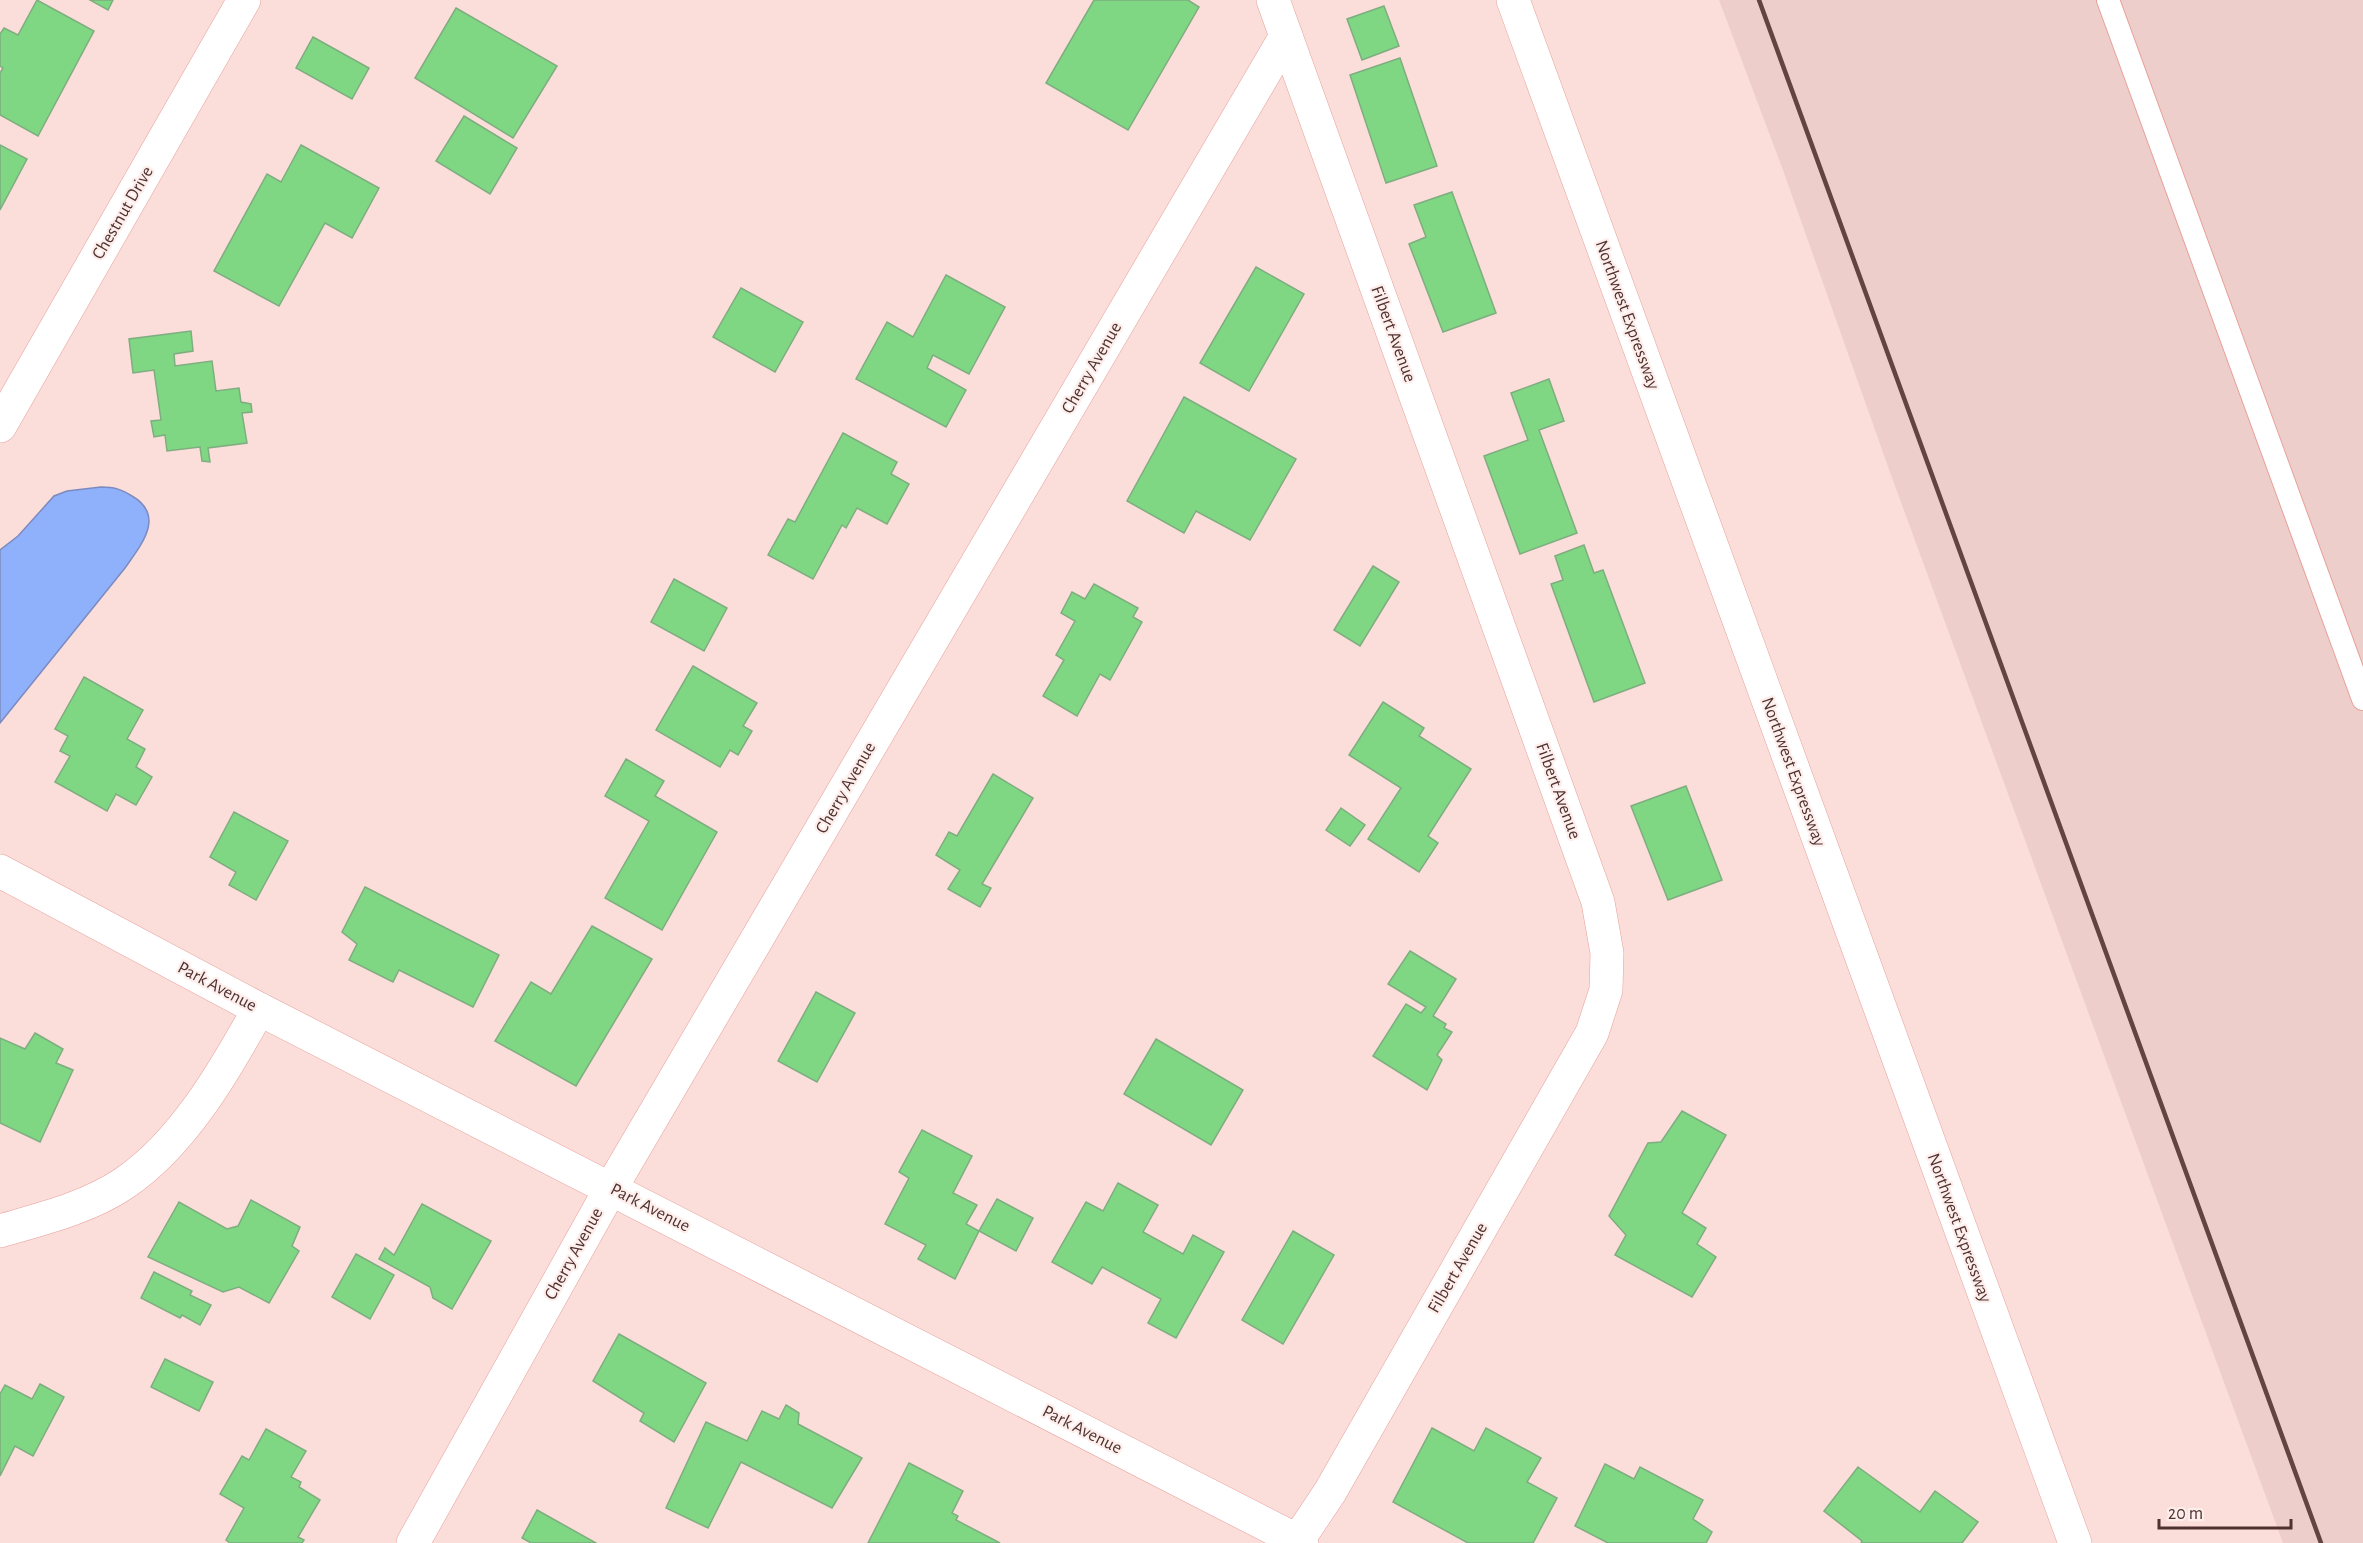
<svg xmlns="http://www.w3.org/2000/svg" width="2363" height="1543" viewBox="0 0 2363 1543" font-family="'Alegreya Sans',sans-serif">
  <rect width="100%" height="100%" fill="#fbddda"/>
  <polygon fill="#eececa" points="1719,0 2363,0 2363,1543 2283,1543 1891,475 1783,170"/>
  <path fill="#8fb1fc" stroke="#7c8bbf" stroke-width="1.5" d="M101,487c13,0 20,2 31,9 34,20 9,49 -7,72l-125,155v-173l18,-14 36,-40 13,-5z"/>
  <g fill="#7fd784" stroke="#7ead7f" stroke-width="1.5">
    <polygon points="37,0 94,31 38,136 0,115 0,73 3,68 0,66 0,34 4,28 18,35"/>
    <polygon points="90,0 113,0 108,10"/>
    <polygon points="1094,0 1188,0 1199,7 1128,130 1046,83"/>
    <polygon points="1384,6 1399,46 1362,60 1347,19"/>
    <polygon points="456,8 557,66 513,138 415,78"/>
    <polygon points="313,37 369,68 352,99 296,68"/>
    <polygon points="1400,58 1437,166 1386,183 1350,75"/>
    <polygon points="464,116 517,148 490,194 436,161"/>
    <polygon points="0,145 27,159 0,210"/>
    <polygon points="301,145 379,188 352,238 325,223 279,306 214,271 267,174 281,182"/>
    <polygon points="1452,192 1496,313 1443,332 1409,244 1426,237 1414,205"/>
    <polygon points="1256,267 1304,294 1249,391 1200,363"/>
    <polygon points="946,275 1005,307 969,374 933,355 927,368 966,390 946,427 856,379 887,322 913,337"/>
    <polygon points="741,288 803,322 775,372 713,337"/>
    <polygon points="191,331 193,351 174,354 175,366 212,361 216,391 239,388 241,402 251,404 252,412 242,413 247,443 208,448 210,462 202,461 200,447 167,451 165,435 154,437 151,421 161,420 154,370 133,373 129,339"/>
    <polygon points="1549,379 1564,421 1539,430 1577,533 1520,554 1484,456 1528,440 1511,393"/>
    <polygon points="1184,397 1296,459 1250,540 1196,511 1184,533 1127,501"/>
    <polygon points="843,433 897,462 891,474 909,484 887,524 857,508 846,528 842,525 813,579 768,555 788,519 795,522"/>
    <polygon points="1584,545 1594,573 1603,570 1645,683 1594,702 1551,584 1563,580 1555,556"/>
    <polygon points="1373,566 1399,582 1360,646 1334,630"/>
    <polygon points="674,579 727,608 704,651 651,622"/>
    <polygon points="1094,584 1138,608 1133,617 1142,622 1110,680 1100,674 1077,716 1043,696 1064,660 1056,655 1075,621 1061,613 1072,592 1085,599"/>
    <polygon points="693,666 757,703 743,726 752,731 738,755 730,750 720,767 656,730"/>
    <polygon points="84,677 143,710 127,739 145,749 136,767 152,777 136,805 116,794 107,811 55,782 70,756 60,751 68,736 55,729"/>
    <polygon points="1383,702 1424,728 1419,736 1471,769 1428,836 1438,843 1419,872 1368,839 1401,788 1349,755"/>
    <polygon points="626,759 664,781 655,796 717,832 662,930 605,898 649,821 605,796"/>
    <polygon points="993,774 1033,798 982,884 991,888 980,907 948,889 960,870 936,855 949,832 957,836"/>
    <polygon points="1686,786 1722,880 1668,900 1631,806"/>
    <polygon points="1341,808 1365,825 1350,846 1326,830"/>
    <polygon points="234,812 288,841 256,900 229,885 236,872 210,857"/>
    <polygon points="365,887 499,955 473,1007 399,970 393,982 349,960 357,944 342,932"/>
    <polygon points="592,926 652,959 576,1086 495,1041 531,982 551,994"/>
    <polygon points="1410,951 1456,979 1433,1016 1446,1024 1444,1028 1452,1032 1437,1055 1442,1060 1427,1090 1373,1056 1406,1004 1421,1013 1426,1007 1388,984"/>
    <polygon points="816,992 855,1013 817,1082 778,1061"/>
    <polygon points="35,1033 63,1049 56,1063 73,1070 40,1142 0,1123 0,1038 25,1049"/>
    <polygon points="1156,1039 1243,1090 1211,1145 1124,1094"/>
    <polygon points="1682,1111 1726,1135 1682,1213 1706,1228 1697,1244 1716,1257 1692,1297 1615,1255 1626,1235 1609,1216 1648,1143 1661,1142"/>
    <polygon points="922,1130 972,1156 953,1193 977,1205 966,1224 979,1231 955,1279 918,1259 926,1245 885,1224 909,1178 899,1172"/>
    <polygon points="1118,1183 1158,1205 1143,1232 1183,1254 1193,1235 1224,1252 1176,1338 1148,1323 1161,1299 1102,1267 1092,1284 1052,1262 1086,1202 1103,1211"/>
    <polygon points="997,1199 1033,1218 1016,1251 979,1231"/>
    <polygon points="251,1200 300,1227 292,1246 299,1251 269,1303 239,1287 223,1292 148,1257 179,1202 227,1229 238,1226"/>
    <polygon points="422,1204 491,1241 452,1309 433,1298 430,1287 379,1259 385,1248 394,1255"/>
    <polygon points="1293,1231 1334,1255 1283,1344 1242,1320"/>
    <polygon points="356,1254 394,1275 370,1319 332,1297"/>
    <polygon points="154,1272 192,1291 190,1295 211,1305 200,1325 182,1315 180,1318 141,1298"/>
    <polygon points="619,1334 706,1383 674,1442 640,1421 644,1413 593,1381"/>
    <polygon points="165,1359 213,1382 199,1411 151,1387"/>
    <polygon points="40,1384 64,1397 33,1456 15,1446 0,1476 0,1394 5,1385 32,1399"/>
    <polygon points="786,1405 799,1413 798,1424 862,1458 832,1508 741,1462 708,1528 666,1508 706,1422 747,1441 762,1411 779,1419"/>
    <polygon points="1432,1428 1474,1451 1486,1428 1541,1458 1527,1482 1557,1498 1533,1543 1468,1543 1393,1502"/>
    <polygon points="266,1429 306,1451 291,1477 301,1482 299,1487 320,1500 298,1537 304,1540 302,1543 230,1543 226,1540 244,1508 220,1494 242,1456 249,1460"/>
    <polygon points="909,1463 963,1491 952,1513 958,1516 956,1520 1000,1543 868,1543"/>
    <polygon points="1605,1464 1634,1479 1640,1467 1703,1500 1693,1519 1712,1532 1706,1543 1608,1543 1575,1526"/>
    <polygon points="1858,1467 1920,1512 1935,1491 1978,1522 1962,1543 1861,1543 1862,1541 1824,1511"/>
    <polygon points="537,1510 596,1543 531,1543 522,1538"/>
  </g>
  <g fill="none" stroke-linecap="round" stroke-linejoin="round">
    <defs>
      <polyline id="lane" points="2108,0 2363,699"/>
      <g id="street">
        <polyline points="1273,0 1598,902 1607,953 1606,990 1592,1033 1330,1492 1296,1543"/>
        <polyline points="0,426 244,0"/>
        <path d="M0,1231c41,-12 87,-23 123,-47 60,-40 102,-114 136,-175"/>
        <polyline points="413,1543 611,1188 1286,36"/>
      </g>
      <g id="secondary">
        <polyline points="1513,0 2075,1543"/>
        <polyline points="0,871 259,1009 1302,1543"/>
      </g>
    </defs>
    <use href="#lane" stroke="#e7a19b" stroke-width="24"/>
    <use href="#street" stroke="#e7a19b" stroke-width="34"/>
    <use href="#secondary" stroke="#e7a19b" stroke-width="34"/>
    <use href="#lane" stroke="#fff" stroke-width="22"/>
    <use href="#street" stroke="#fff" stroke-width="33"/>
    <use href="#secondary" stroke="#fff" stroke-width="33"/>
    <polyline stroke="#624442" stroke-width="4.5" points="1759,0 2321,1543"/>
  </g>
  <g text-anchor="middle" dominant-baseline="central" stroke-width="4.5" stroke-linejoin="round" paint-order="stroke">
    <g font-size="18" fill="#4f3230" stroke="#fdeeec">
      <text transform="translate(123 213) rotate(-60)">Chestnut Drive</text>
      <text transform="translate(1627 315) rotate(70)">Northwest Expressway</text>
      <text transform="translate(1393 334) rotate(70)">Filbert Avenue</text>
      <text transform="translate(1092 368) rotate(-60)">Cherry Avenue</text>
      <text transform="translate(1793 772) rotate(70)">Northwest Expressway</text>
      <text transform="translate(846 788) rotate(-60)">Cherry Avenue</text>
      <text transform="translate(1558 791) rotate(70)">Filbert Avenue</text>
      <text transform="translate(217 987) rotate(28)">Park Avenue</text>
      <text transform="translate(650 1208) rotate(27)">Park Avenue</text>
      <text transform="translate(1959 1228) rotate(70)">Northwest Expressway</text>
      <text transform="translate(574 1254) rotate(-61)">Cherry Avenue</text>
      <text transform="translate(1458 1268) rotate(-60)">Filbert Avenue</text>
      <text transform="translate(1082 1430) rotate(27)">Park Avenue</text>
    </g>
  </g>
  <path d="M2159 1519v9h132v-9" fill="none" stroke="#4f3230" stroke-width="3"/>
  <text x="2168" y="1519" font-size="18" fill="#4f3230" stroke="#fdeeec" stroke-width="4.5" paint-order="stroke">20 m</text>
</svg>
